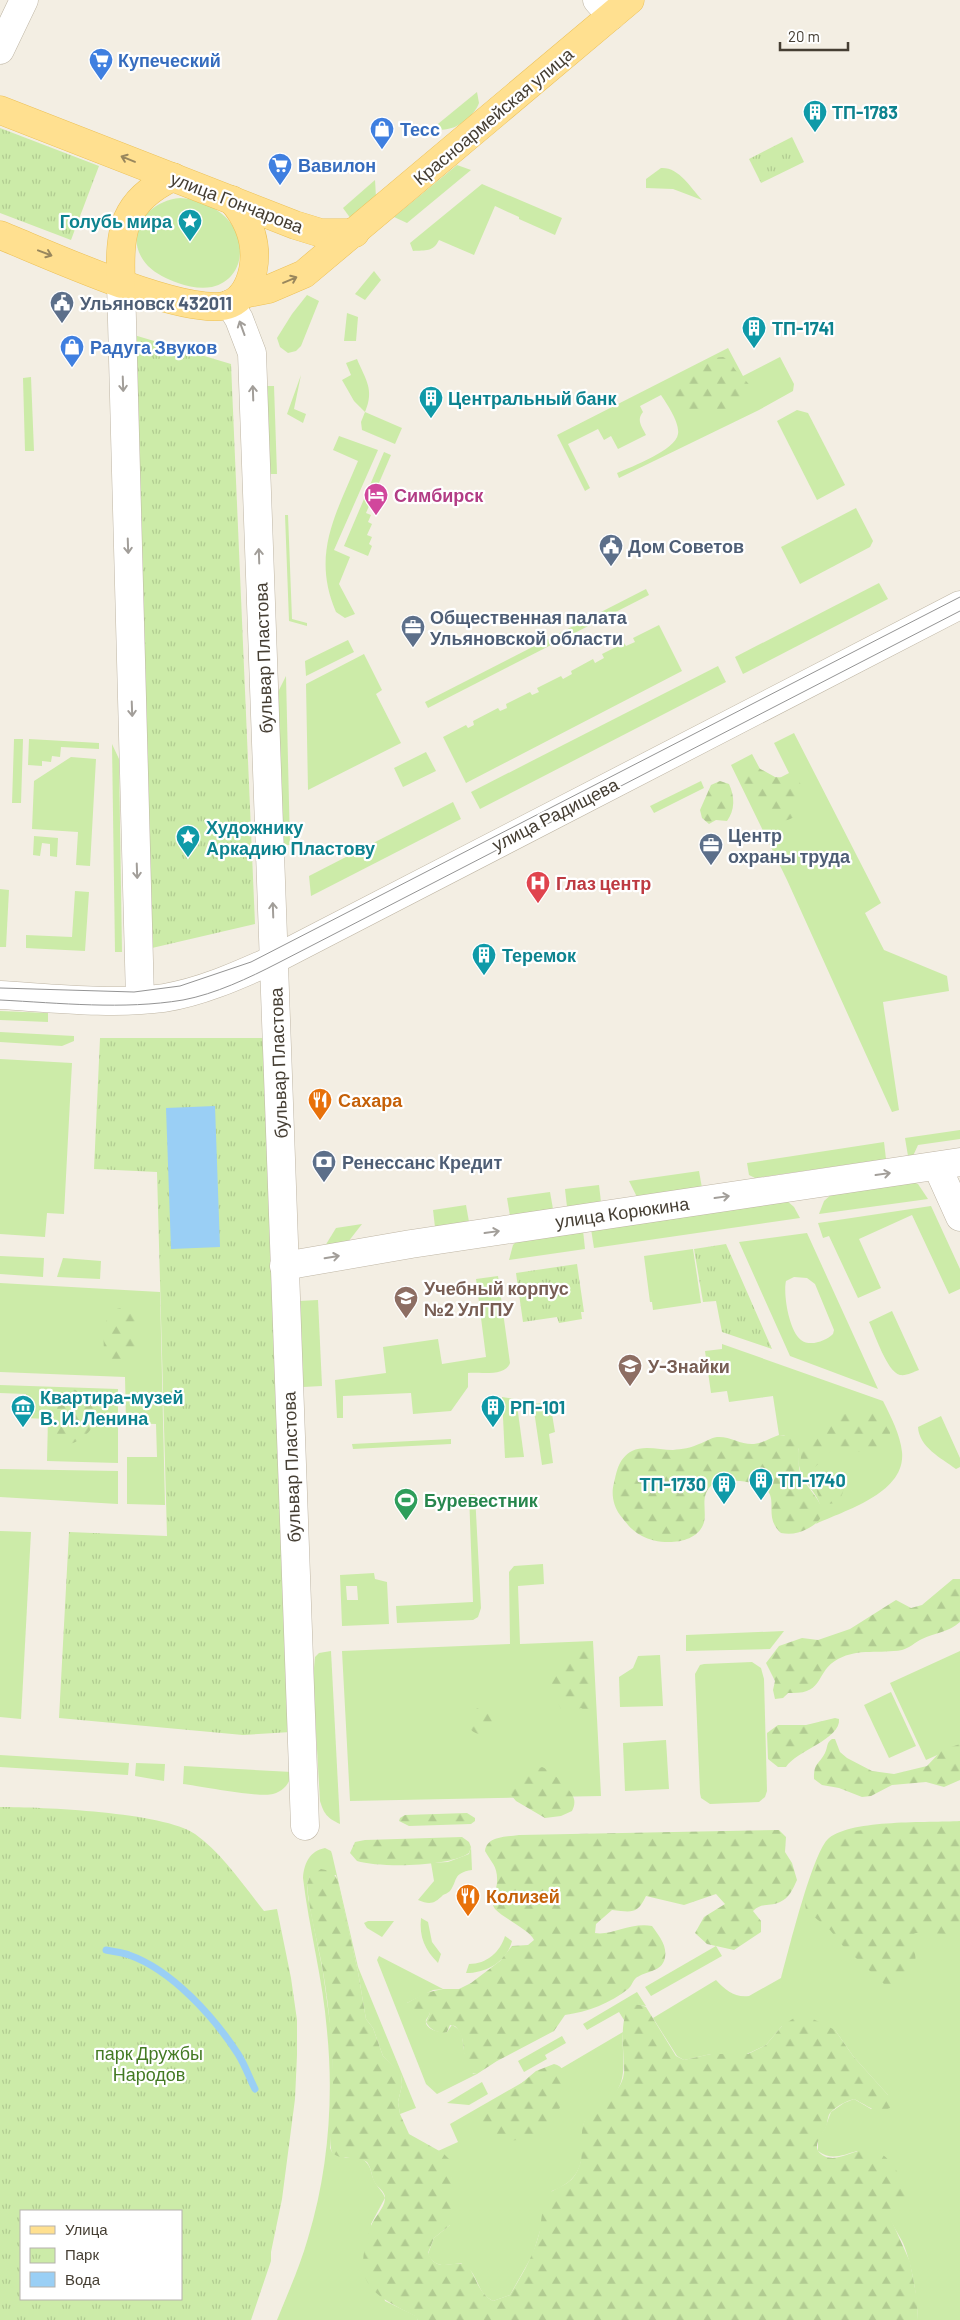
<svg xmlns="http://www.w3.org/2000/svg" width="960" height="2320" viewBox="0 0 960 2320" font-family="Barlow,sans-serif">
  <defs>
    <pattern id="forest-firs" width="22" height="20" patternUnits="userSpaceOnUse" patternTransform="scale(1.25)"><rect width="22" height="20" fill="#cceba8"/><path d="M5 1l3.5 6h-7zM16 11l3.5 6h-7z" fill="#b1cb91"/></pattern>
    <pattern id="park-tufts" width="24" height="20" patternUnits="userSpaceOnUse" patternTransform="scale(1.25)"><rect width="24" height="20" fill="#cceba8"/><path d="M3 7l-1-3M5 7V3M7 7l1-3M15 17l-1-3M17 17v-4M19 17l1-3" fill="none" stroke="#b1cb91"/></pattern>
  </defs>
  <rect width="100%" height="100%" fill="#f3eee3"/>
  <g fill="#cceba8" fill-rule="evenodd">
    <path d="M477,92l2,11c-6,16 -29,32 -46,25z"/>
    <polygon points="457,165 471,170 407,223 394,217"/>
    <path d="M661,168c18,-1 29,19 41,32l-29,-11 -27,-1v-9z"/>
    <polygon points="375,180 376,197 351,219 343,208"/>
    <path d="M482,184l80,34 -7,17 -36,-16v-2l-24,-11 -21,49 -35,-15c-6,12 -13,10 -26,11l-3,-8z"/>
    <path d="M180,198c15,1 30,6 42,16 25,20 26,64 -10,73 -11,2 -23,0 -34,-4 -11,-4 -22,-9 -30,-17 -27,-29 -3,-65 32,-68z"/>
    <polygon points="374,271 381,280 365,300 355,294"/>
    <polygon points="307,295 319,301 301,346 296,351 288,353 280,347 277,338 292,314"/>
    <polygon points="347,313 358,317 356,341 344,341"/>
    <path d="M728,348l15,28 37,-19 14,27 -1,7 -34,19 -140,68 -2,-5c14,-6 59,-23 61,-39 2,-11 -11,-30 -17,-39l-21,11 3,6c-7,8 -1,15 3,23l-28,14 -7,-13 -7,4 -6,-11 -30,15 22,44 -5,3 -28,-56z"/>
    <path d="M357,359c8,20 18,30 8,53l-11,-11 -12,-21 9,-5 -5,-12z"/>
    <polygon points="301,375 294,409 306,414 303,423 287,414"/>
    <polygon points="31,377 34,451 25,451 23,378"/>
    <polygon points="267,386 274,386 277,474 269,474"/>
    <polygon points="797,410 808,413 845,485 817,500 777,421"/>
    <polygon points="365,412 402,428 395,444 362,430 361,422"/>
    <path d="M339,436l39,14 -44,100 16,7 -11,27 16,30 -10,4 -9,-6c-25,-58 0,-98 22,-151l-25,-11z"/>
    <polygon points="384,452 391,455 366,513 371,515 368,522 372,524 367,535 372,537 369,544 372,546 368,556 344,546"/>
    <polygon points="856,508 873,541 870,547 800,584 781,547"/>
    <polygon points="285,515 288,515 292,619 307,623 307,626 289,621"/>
    <polygon points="879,583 888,599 743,674 735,657"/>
    <polygon points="646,589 649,595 428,708 425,702"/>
    <polygon points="659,625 682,671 466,783 443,737 466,725 468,728 474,725 473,721 498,708 500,711 507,708 506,704 530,692 532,695 539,692 537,688 561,676 563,679 572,674 571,671 593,659 595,663 604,658 602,654 624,643 626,646 635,642 633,638"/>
    <polygon points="348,640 354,652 306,676 305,661"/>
    <polygon points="364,654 382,690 376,694 401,743 308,790 306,684"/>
    <polygon points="718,666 726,682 480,809 471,792"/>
    <polygon points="286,676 290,845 280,845 278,692"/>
    <polygon points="794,733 881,903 865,913 884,950 947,976 949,991 883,1002 899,1110 892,1112 787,880 731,765 752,754 768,784 789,773 774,743"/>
    <polygon points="14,739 23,739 21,803 12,803"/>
    <polygon points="29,739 99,743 99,749 61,747 60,757 52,756 51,762 42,761 42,766 28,765"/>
    <polygon points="112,744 119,759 122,952 115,952"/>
    <polygon points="426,752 436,771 403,787 394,768"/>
    <polygon points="71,757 96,759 90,866 76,865 78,832 32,829 34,781"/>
    <polygon points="701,781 704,788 654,813 650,806"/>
    <polygon points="453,802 461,819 311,896 309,876"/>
    <polygon points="34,836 58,838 57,857 50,856 50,844 42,843 40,856 33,855"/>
    <polygon points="0,889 9,890 6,947 0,947"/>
    <polygon points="75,891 89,892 85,951 26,948 26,935 72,937"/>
    <polygon points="0,1011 48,1013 48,1022 0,1020"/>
    <polygon points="0,1032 74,1036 74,1041 62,1046 0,1042"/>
    <polygon points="0,1059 72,1063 64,1214 47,1213 45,1237 0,1234"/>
    <polygon points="960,1130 960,1139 918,1145 913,1156 908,1156 905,1138"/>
    <polygon points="884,1142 886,1159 755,1178 749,1175 747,1163"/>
    <polygon points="699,1171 702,1188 637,1197 629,1181"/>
    <polygon points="913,1182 918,1184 928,1199 819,1214 824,1201 833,1193"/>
    <polygon points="599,1185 601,1202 567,1207 565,1189"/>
    <polygon points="550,1192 553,1209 510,1216 507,1198"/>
    <polygon points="786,1200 794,1207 800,1218 594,1248 591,1229"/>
    <polygon points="466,1205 469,1222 435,1227 433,1210"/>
    <polygon points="931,1206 960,1269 960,1289 949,1294 912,1215 859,1239 881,1288 858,1298 829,1236 823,1238 818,1223"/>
    <polygon points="362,1224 348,1242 325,1246 336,1228"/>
    <polygon points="583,1230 585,1249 509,1260 513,1245 517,1241"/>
    <path d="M807,1233l71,156 -88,-33 -51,-114zM794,1277l13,1 8,6 19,46 -1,4c-7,7 -23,13 -32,6 -12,-9 -18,-46 -15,-59z"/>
    <polygon points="693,1249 701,1303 653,1310 652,1302 650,1302 644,1256"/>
    <polygon points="0,1256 44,1258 43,1277 0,1274"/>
    <polygon points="63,1258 101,1261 100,1279 57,1277"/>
    <path d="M498,1276l12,87c-5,14 -29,9 -42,10v14l-17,24 -38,3 -2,-21 -68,3v22h-6l-2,-38 51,-7 -3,-26 55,-8 4,25 44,-7 -10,-78z"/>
    <polygon points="0,1283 160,1292 165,1505 127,1504 127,1457 157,1457 156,1424 126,1423 125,1377 0,1372"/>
    <polygon points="318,1300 322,1386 303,1387 299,1301"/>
    <path d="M892,1311l27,59c-6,2 -12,6 -19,5 -13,-3 -25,-41 -31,-53z"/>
    <path d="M722,1344l161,57c8,16 17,33 19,51 4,41 -56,58 -86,72 18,-30 -24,-36 -17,-75l-15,-14h-5l-6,-39 -44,6 -2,-11 -16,2 -6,-42 17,-2z"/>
    <polygon points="0,1385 118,1389 118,1463 47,1461 48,1419 25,1418 26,1394 0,1393"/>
    <polygon points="502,1397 514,1399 517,1405 524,1457 505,1458"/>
    <polygon points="550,1402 555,1432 549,1434 553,1463 542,1465 533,1404"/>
    <path d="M941,1416l19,42v9l-4,2c-15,-11 -37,-22 -38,-42z"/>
    <polygon points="451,1439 451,1444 353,1449 352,1444"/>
    <polygon points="0,1469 118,1471 118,1504 0,1497"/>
    <polygon points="469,1494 475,1494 481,1608 478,1617 473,1620 397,1623 396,1606 473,1602"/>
    <polygon points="0,1531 31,1532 21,1719 0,1717"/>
    <polygon points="543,1564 544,1584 518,1586 520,1644 593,1641 601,1796 350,1801 342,1651 510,1644 509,1572 514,1566"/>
    <path d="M374,1573l1,6 12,3 2,42 -47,2 -2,-51zM357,1586l1,14h-11l-1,-14z"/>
    <polygon points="784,1631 770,1649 686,1651 686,1635"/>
    <path d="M331,1651l9,173c-13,-6 -16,-10 -20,-23l-7,-122 2,-22 4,-4z"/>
    <polygon points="960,1651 960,1745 926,1760 890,1683"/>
    <polygon points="660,1655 663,1706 620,1707 619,1677 633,1668 638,1656"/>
    <polygon points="752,1662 761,1668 764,1679 767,1791 765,1797 759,1802 710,1804 701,1798 700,1793 695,1674 700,1665 704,1664"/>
    <polygon points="891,1692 916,1746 889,1758 864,1705"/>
    <polygon points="666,1740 669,1789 625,1791 623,1743"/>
    <polygon points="0,1755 129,1763 128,1775 0,1767"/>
    <polygon points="136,1763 165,1764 164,1781 135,1776"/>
    <path d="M184,1766l108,6c-2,11 -8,19 -19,22 -12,4 -74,-8 -90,-10z"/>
    <path d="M960,1821v499h-42c-1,-24 -6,-56 -15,-77 -5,-10 -11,-18 -15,-29l4,-7 -35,-56c-14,4 -26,10 -39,0v-12l7,-11 6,-16 13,-9 10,-4 17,10 17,-14 -35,-39 -18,-26 -53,-4 -16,19 -19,9h-36l-27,6 -7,-4 -24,-38 63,-38c9,10 19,18 33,16l32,-18c7,-25 32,-128 48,-140 24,-19 99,-15 131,-17z"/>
    <path d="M471,1847l1,23c-20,3 -14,11 -22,21 -2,2 -5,3 -7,4 -9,9 -13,10 -25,5l16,-19 -3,-18 17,-1 21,-8z"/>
    <path d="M325,1848l6,3 1,3 26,113 58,141 -16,6 -2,-12 4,-17 -1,-10 -18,-19 -10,-28 -7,-9 -8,-47 -22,-97 -26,1 -3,8 1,13 15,75 9,66 2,63 -4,47 2,4 14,6h15c13,9 8,15 15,26 3,5 7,8 9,14l-14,26 14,77 31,15 2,4h-141c11,-27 23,-54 31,-82 20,-65 26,-139 19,-207 -4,-52 -18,-102 -24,-153 1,-15 7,-27 22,-30z"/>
    <path d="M421,1918l7,4 4,20 9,12 -3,9c-13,-13 -19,-26 -17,-45z"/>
    <polygon points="368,1921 394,1921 382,1937 367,1928 364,1923"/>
    <path d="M505,1936l7,5c-5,20 -25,32 -46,32l3,-9c18,0 31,-12 36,-28z"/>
    <polygon points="716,1946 722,1956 651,1996 645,1987"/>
    <path d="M379,1956l64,33 -10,1 -26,13 23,10c-1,3 -3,5 -4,7 -2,10 15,13 21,12l5,-7c12,6 10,14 12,25 1,8 6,16 9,24h4l-40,20 -11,-10 -49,-124z"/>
    <polygon points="637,1992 646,2006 639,2005 629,2009 624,2020 619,2012 587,2030 583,2024"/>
    <path d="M623,2032c-2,23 7,48 -12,66 -8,7 -21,13 -26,23 -3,5 -2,13 -2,19 0,26 -5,41 -31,51l-19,63 -23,41 -17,6c-13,-7 -13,-15 -20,-27 -2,-4 -8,-8 -12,-11 -15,2 -26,6 -33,-9l6,-16 16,-13c1,-19 8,-63 -12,-74l20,-9 -8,-18 101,-58 4,6z"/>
    <polygon points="562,2036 566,2043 545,2055 547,2059 524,2072 518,2061"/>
    <polygon points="482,2082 488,2094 469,2105 447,2103"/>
  </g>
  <g fill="url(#forest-firs)">
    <path d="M723,357c7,3 9,9 14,15 7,9 19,13 14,27 -11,9 -57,19 -70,14l-9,-16v-14c12,-11 34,-26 51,-26z"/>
    <path d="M751,766h4l20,11 23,2c7,9 1,28 -4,38 -4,2 -9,5 -15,3 -10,-3 -34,-29 -37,-39z"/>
    <path d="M720,781l9,3c6,13 6,26 -2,37l-11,-1 -7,4 -7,-6 -2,-8 11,-25z"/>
    <path d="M121,1308c29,3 15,42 5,57l-12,5c-15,-7 -12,-51 -2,-60z"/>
    <path d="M66,1389c10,0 14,1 21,8 31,30 -28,62 -37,43 -3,-6 -2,-16 -2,-23l9,-11 3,-13z"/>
    <path d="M875,1410c20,1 20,28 6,37 -16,11 -33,0 -49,3l-18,18 -12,-2c-7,-20 20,-45 38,-51 6,-2 13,-1 19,-1 6,0 11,-2 16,-4z"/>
    <path d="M779,1435l12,1 6,5c4,10 0,21 3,31 6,21 42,39 7,57 -8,4 -16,6 -26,4 -24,-21 12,-46 -41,-52 -10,-1 -25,-1 -31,7 -9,11 -1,26 -6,37 -9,21 -45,20 -61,11 -10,-5 -16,-13 -22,-21 -7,-9 -9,-22 -6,-32 3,-13 5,-25 18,-32 12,-6 28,-1 41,-1 9,-1 18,-2 26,-6 6,-2 11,-6 18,-7 13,-1 24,8 37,7 9,-1 16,-6 25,-9z"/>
    <path d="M836,1468l7,8c7,34 -28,37 -27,7l7,-10z"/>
    <path d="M953,1579h7v43c-12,11 -24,10 -38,17 -7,3 -12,9 -20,11 -22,4 -43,-2 -64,9 -24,13 -12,36 -50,34l-5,5 -8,1 -2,-9 2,-9 -9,-18 13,-17 23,-8 16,2 32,-11 46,-29 15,8 11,-3z"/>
    <polygon points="589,1646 592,1651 593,1710 588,1712 581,1708 573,1711 562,1711 551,1688 550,1677 553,1671 573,1658 582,1647"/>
    <path d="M480,1707l9,1 9,9c-2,11 -7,17 -18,18 -11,-4 -16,-11 -12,-22z"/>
    <path d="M835,1718l4,1c2,20 -43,32 -53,48h-8l-10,-8 -1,-26 11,-8h28z"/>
    <path d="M832,1739h3l5,13 7,6 25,13 22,3 33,-8 15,-16 18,-6v36l-16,7 -18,-5 -34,3 -21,11 -9,1 -23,-9 -17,-3 -8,-6c0,-17 4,-13 11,-26 3,-6 1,-10 7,-14z"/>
    <path d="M542,1767c9,3 30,23 32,32 1,4 0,8 -2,12l-11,5 -16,2 -29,-17 -5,-6v-9l6,-9z"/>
    <polygon points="467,1813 475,1818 475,1821 471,1824 409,1826 399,1821 400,1818 405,1815"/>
    <path d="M960,1825v105l-13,4 -31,-1 -5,2 -2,7c12,17 5,23 -2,41l-9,3 -14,-2 -41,-38 -13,-16 -24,-20 -1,-6c6,-19 11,-45 24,-61 15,-20 104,-17 131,-18z"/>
    <path d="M779,1830l7,7 -1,15 7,11 5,17c-4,9 -8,18 -17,22 -10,5 -18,0 -27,9l8,10v11l-27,18 -27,-6 -12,-11 9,-16 21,-13 -9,-10 -32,11 -38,-9c-9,19 -15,16 -34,14l-16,14 -1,9c16,3 36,-11 57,-7 7,10 17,21 12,35 -5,12 -21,10 -29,18 -3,3 -3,7 -7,10 -17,14 -41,23 -63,26l-11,16 -57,30 -20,13 -6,-1c-12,-16 -2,-33 -16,-47l-5,-1 -3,7c-8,2 -17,-2 -21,-10l4,-9 -19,-2 -6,-4 2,-4 18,-10 18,-4h16l12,-6 29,-22 12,-15 16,-1 6,-5c-3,-9 -31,-22 -39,-31 -6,-8 1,-17 2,-26 1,-17 -5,-19 -12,-32 2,-15 21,-14 34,-16z"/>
    <path d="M462,1837l7,5 2,5 -2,6c-20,14 -89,15 -112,8l-7,-8 5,-11 10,-2z"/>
    <path d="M321,1869c10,2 14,4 17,13l20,90 8,47 7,9 10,28 18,18 1,11 -4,17 2,12 9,20 34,19 6,6 2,8 4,50 -5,8 -16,13 -6,15c10,22 24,6 39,12 10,13 11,28 26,36l17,-6c12,-20 23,-38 29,-61 3,-12 2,-27 8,-37 8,-13 24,-8 32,-30 6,-15 0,-31 5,-45 8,-19 37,-23 40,-49 2,-12 -12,-82 22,-66l30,49 8,4 27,-6h37l18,-9 16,-19 12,-8 13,-2 28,14 18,26 35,39 4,8 -2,5c-14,7 -23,-3 -36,-9 -8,2 -17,7 -23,13 -4,4 -3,10 -5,15 -4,9 -17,21 -2,29 23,11 46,-30 74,17 4,5 10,13 10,20 -1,9 -15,11 -19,22l21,47 7,37 1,21h-500l-3,-4c-48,-24 -63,-34 -44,-90 3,-9 13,-17 14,-27 1,-7 -7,-11 -10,-16 -4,-7 -3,-14 -8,-21 -12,-7 -28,-1 -35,-10 -4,-6 1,-60 1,-72 -1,-38 -4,-76 -11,-114 -5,-27 -13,-55 -15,-82l3,-8z"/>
    <path d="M554,2064c33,8 -2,88 -53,75 -12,-3 -18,-6 -22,-18l1,-7 9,-9 22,-13 25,-21z"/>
  </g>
  <g fill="url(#park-tufts)" fill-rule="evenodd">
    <polygon points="0,128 99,166 71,240 0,213"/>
    <polygon points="792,137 804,162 761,183 749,159"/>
    <polygon points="134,335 231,364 255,924 152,948"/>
    <polygon points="100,1038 270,1038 291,1732 243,1735 59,1718 69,1532 167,1536 157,1172 94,1169"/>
    <polygon points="726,1244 772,1349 722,1332 716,1301 703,1302 694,1249"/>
    <polygon points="577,1264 584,1312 581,1312 582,1319 559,1323 557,1317 523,1322 516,1273"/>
    <path d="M0,1807c41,0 164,5 195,27 26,18 49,52 69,77l13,-2 14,69 6,42v35l-2,44 -13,100 -11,53v9l-20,59h-251zM21,2211h160v88h-160z"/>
  </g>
  <polygon fill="#9acff5" points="215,1106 220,1247 171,1249 166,1108"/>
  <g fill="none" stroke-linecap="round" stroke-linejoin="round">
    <path stroke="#9acff5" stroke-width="7" d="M106,1950c8,2 16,2 23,5 43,15 85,62 109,99 7,11 11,23 17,35"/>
    <defs>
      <g id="minor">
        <polyline points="597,0 611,16"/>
        <polyline points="0,50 24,0"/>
        <polyline points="121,283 140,999"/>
        <polyline points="230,304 239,319 252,353 305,1826"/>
        <path d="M0,995c50,3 114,10 164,3 38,-6 75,-23 111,-39l685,-354"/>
        <polyline points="937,1166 960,1217"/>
        <polyline points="284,1266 411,1244 960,1162"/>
      </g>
      <g id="major">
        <polyline points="0,110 295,225 321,233 355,233"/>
        <path d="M0,235c43,17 192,86 230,69 14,-6 20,-20 23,-34 5,-26 -4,-50 -21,-70"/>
        <path d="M121,283c-2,-53 2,-82 52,-106"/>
        <polyline points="243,294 269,289 304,274 630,0"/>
      </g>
    </defs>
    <use href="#minor" stroke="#bfb6a5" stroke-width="29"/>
    <use href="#major" stroke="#ecc158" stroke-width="29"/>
    <use href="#minor" stroke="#fff" stroke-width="28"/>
    <use href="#major" stroke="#ffe090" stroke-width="28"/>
    <g stroke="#949494" stroke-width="1">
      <polyline points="0,988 134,992 180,986 251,962 960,597"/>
      <path d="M0,1000c60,3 123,10 183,0 32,-6 66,-22 95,-37l682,-352"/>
    </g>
  </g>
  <defs><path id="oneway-shaft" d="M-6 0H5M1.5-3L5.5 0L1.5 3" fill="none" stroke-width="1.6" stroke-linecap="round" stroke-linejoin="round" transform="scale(1.25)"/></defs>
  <g stroke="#99875d">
    <use href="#oneway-shaft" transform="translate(128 159) rotate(-158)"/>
    <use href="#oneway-shaft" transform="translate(45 253) rotate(21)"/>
    <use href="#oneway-shaft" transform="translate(290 280) rotate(-23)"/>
  </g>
  <g stroke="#a29e99">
    <use href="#oneway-shaft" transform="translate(242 328) rotate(-110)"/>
    <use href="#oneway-shaft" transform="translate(123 384) rotate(88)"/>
    <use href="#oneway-shaft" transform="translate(253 393) rotate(-92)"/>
    <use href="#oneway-shaft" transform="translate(128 546) rotate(88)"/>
    <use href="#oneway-shaft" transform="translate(259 556) rotate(-92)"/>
    <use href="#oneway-shaft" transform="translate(132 709) rotate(88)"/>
    <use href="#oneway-shaft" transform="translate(137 871) rotate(88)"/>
    <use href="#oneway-shaft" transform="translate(273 910) rotate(-92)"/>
    <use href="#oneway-shaft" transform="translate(883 1174) rotate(-8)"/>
    <use href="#oneway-shaft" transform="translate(722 1197) rotate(-8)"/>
    <use href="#oneway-shaft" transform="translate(492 1232) rotate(-8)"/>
    <use href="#oneway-shaft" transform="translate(332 1257) rotate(-9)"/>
  </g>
  <defs>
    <symbol id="supermarket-pin" viewBox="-11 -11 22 30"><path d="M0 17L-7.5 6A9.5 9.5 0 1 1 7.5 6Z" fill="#3f7fe0" stroke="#fff"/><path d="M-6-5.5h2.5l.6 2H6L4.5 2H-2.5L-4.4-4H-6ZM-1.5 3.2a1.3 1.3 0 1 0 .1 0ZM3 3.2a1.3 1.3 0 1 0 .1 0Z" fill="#fff"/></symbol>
    <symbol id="building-pin" viewBox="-11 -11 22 30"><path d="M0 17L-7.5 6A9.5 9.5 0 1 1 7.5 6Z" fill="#0f9aa8" stroke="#fff"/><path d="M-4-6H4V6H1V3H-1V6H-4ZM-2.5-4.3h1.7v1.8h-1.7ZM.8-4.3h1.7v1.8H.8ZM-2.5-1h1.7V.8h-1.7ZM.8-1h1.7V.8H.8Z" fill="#fff"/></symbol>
    <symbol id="shop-pin" viewBox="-11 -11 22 30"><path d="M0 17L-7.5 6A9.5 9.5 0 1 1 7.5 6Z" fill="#3f7fe0" stroke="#fff"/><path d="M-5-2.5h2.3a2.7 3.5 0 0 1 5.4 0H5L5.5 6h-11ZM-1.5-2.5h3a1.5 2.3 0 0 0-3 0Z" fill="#fff"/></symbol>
    <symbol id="sight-pin" viewBox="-11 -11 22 30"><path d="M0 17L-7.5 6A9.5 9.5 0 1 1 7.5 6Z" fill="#0f9aa8" stroke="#fff"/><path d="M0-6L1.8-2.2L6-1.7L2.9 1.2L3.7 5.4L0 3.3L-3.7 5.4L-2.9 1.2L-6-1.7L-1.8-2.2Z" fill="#fff"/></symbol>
    <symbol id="civic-pin" viewBox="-11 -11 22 30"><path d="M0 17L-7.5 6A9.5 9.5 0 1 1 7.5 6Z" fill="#5c6f8a" stroke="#fff"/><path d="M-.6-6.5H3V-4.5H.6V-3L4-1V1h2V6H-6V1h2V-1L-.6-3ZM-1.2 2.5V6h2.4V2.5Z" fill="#fff"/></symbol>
    <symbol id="hotel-pin" viewBox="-11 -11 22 30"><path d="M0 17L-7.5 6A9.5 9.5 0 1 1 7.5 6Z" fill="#d1479c" stroke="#fff"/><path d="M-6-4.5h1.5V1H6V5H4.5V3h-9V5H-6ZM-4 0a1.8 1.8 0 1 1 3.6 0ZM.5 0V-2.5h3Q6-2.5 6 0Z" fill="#fff"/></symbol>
    <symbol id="office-pin" viewBox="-11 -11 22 30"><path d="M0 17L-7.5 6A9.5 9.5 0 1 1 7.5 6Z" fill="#5c6f8a" stroke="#fff"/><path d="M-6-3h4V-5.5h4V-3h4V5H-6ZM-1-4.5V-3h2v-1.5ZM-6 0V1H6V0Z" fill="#fff"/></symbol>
    <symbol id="hospital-pin" viewBox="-11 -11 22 30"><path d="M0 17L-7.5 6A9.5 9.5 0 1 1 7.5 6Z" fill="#e0444e" stroke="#fff"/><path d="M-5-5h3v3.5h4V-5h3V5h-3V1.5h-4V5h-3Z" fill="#fff"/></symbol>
    <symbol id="restaurant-pin" viewBox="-11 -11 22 30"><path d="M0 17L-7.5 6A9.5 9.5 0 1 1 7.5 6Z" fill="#e8710a" stroke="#fff"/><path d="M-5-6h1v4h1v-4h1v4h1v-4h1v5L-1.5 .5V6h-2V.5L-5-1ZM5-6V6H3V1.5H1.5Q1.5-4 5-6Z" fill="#fff"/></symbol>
    <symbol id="bank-pin" viewBox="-11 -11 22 30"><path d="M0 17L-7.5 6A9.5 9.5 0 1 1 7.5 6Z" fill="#5c6f8a" stroke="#fff"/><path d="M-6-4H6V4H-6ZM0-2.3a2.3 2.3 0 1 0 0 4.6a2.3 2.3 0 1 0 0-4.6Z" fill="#fff"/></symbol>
    <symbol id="university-pin" viewBox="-11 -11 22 30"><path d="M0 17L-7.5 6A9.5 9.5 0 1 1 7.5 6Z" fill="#8d6e63" stroke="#fff"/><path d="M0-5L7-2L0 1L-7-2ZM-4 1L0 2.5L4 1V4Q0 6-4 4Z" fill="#fff"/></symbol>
    <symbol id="school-pin" viewBox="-11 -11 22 30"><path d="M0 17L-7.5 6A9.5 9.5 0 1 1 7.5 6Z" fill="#8d6e63" stroke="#fff"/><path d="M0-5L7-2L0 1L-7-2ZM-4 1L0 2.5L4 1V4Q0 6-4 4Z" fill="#fff"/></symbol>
    <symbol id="museum-pin" viewBox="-11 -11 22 30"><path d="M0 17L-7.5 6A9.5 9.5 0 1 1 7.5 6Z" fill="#0f9aa8" stroke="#fff"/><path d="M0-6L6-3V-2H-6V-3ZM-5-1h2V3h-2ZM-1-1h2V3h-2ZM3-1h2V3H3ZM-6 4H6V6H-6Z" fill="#fff"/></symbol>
    <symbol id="stadium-pin" viewBox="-11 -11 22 30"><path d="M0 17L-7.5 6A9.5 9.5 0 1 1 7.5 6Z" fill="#2e9e5b" stroke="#fff"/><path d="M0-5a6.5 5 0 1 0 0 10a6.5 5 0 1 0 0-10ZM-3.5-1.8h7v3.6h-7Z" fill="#fff"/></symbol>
  </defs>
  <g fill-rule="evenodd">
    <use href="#supermarket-pin" x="87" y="46" width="28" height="38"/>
    <use href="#building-pin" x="801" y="98" width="28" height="38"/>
    <use href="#shop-pin" x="368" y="115" width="28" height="38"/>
    <use href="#supermarket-pin" x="266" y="151" width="28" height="38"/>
    <use href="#sight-pin" x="176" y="207" width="28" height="38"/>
    <use href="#civic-pin" x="48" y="289" width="28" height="38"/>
    <use href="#building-pin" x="740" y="314" width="28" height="38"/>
    <use href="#shop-pin" x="58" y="333" width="28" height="38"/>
    <use href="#building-pin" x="417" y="384" width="28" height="38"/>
    <use href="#hotel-pin" x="362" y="481" width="28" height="38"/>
    <use href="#civic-pin" x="597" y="532" width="28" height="38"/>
    <use href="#office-pin" x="399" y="613" width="28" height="38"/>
    <use href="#sight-pin" x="174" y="823" width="28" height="38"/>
    <use href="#office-pin" x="697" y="831" width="28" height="38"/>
    <use href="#hospital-pin" x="524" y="869" width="28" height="38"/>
    <use href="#building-pin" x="470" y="941" width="28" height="38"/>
    <use href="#restaurant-pin" x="306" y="1086" width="28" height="38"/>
    <use href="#bank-pin" x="310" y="1148" width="28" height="38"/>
    <use href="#university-pin" x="392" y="1284" width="28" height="38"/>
    <use href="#school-pin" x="616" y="1352" width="28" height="38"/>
    <use href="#museum-pin" x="9" y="1393" width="28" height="38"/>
    <use href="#building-pin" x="479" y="1393" width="28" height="38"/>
    <use href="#building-pin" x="747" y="1466" width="28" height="38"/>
    <use href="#building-pin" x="710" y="1470" width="28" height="38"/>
    <use href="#stadium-pin" x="392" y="1486" width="28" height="38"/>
    <use href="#restaurant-pin" x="454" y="1882" width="28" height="38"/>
  </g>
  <g text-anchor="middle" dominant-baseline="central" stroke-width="4.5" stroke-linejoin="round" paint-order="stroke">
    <g font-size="18" font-weight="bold" fill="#366cbe" stroke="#fff" text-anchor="start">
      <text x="118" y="60">Купеческий</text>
      <text x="400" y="129">Тесс</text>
      <text x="298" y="165">Вавилон</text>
      <text x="90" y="347">Радуга Звуков</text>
    </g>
    <g font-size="18" font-weight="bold" fill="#0d838f" stroke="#fff" text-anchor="start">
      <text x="832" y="112">ТП-1783</text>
      <text x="172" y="221" text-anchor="end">Голубь мира</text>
      <text x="772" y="328">ТП-1741</text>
      <text x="448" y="398">Центральный банк</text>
      <text x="206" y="827">Художнику<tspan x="206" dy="21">Аркадию Пластову</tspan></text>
      <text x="502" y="955">Теремок</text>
      <text x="40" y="1397">Квартира-музей<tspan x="40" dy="21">В. И. Ленина</tspan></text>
      <text x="510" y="1407">РП-101</text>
      <text x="778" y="1480">ТП-1740</text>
      <text x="706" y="1484" text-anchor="end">ТП-1730</text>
    </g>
    <g font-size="18" fill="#453e33" stroke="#fff">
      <text transform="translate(493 116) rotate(-40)">Красноармейская улица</text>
      <text transform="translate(237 202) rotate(21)">улица Гончарова</text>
      <text transform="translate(263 658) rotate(-92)">бульвар Пластова</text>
      <text transform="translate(555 814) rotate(-27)">улица Радищева</text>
      <text transform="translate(278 1063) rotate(-92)">бульвар Пластова</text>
      <text transform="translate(622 1212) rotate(-8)">улица Корюкина</text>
      <text transform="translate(291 1467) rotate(-92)">бульвар Пластова</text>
    </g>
    <g font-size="18" font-weight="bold" fill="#4e5e75" stroke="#fff" text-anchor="start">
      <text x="80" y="303">Ульяновск 432011</text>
      <text x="628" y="546">Дом Советов</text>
      <text x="430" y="617">Общественная палата<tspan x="430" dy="21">Ульяновской области</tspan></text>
      <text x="728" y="835">Центр<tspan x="728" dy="21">охраны труда</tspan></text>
      <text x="342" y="1162">Ренессанс Кредит</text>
    </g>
    <g font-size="18" font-weight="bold" fill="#b23c85" stroke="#fff" text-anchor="start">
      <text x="394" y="495">Симбирск</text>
    </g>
    <g font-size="18" font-weight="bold" fill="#be3a42" stroke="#fff" text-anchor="start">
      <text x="556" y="883">Глаз центр</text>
    </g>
    <g font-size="18" font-weight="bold" fill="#c56008" stroke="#fff" text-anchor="start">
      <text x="338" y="1100">Сахара</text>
      <text x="486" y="1896">Колизей</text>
    </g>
    <g font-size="18" font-weight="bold" fill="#785e54" stroke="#fff" text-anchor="start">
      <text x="424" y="1288">Учебный корпус<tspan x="424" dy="21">№2 УлГПУ</tspan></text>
      <text x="648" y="1366">У-Знайки</text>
    </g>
    <g font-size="18" font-weight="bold" fill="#27864d" stroke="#fff" text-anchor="start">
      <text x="424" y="1500">Буревестник</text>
    </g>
    <g font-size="18" fill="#437a23" stroke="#fff">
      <text x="149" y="2053">парк Дружбы<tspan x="149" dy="21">Народов</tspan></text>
    </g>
  </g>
  <rect x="20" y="2210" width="162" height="90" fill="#ffffff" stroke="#b5b2ad"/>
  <rect x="30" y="2226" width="25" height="8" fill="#ffe090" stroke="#b5b2ad"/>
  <text x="65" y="2235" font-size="15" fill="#453e33">Улица</text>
  <rect x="30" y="2248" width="25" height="15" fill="url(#park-tufts)" stroke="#b5b2ad"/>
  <text x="65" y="2260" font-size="15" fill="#453e33">Парк</text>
  <rect x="30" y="2272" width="25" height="15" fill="#9acff5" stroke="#b5b2ad"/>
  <text x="65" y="2285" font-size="15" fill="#453e33">Вода</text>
  <path d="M780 42v8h68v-8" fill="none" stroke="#453e33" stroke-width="2.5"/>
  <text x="788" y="42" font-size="15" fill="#453e33" stroke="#ffffff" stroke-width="4" paint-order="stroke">20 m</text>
</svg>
